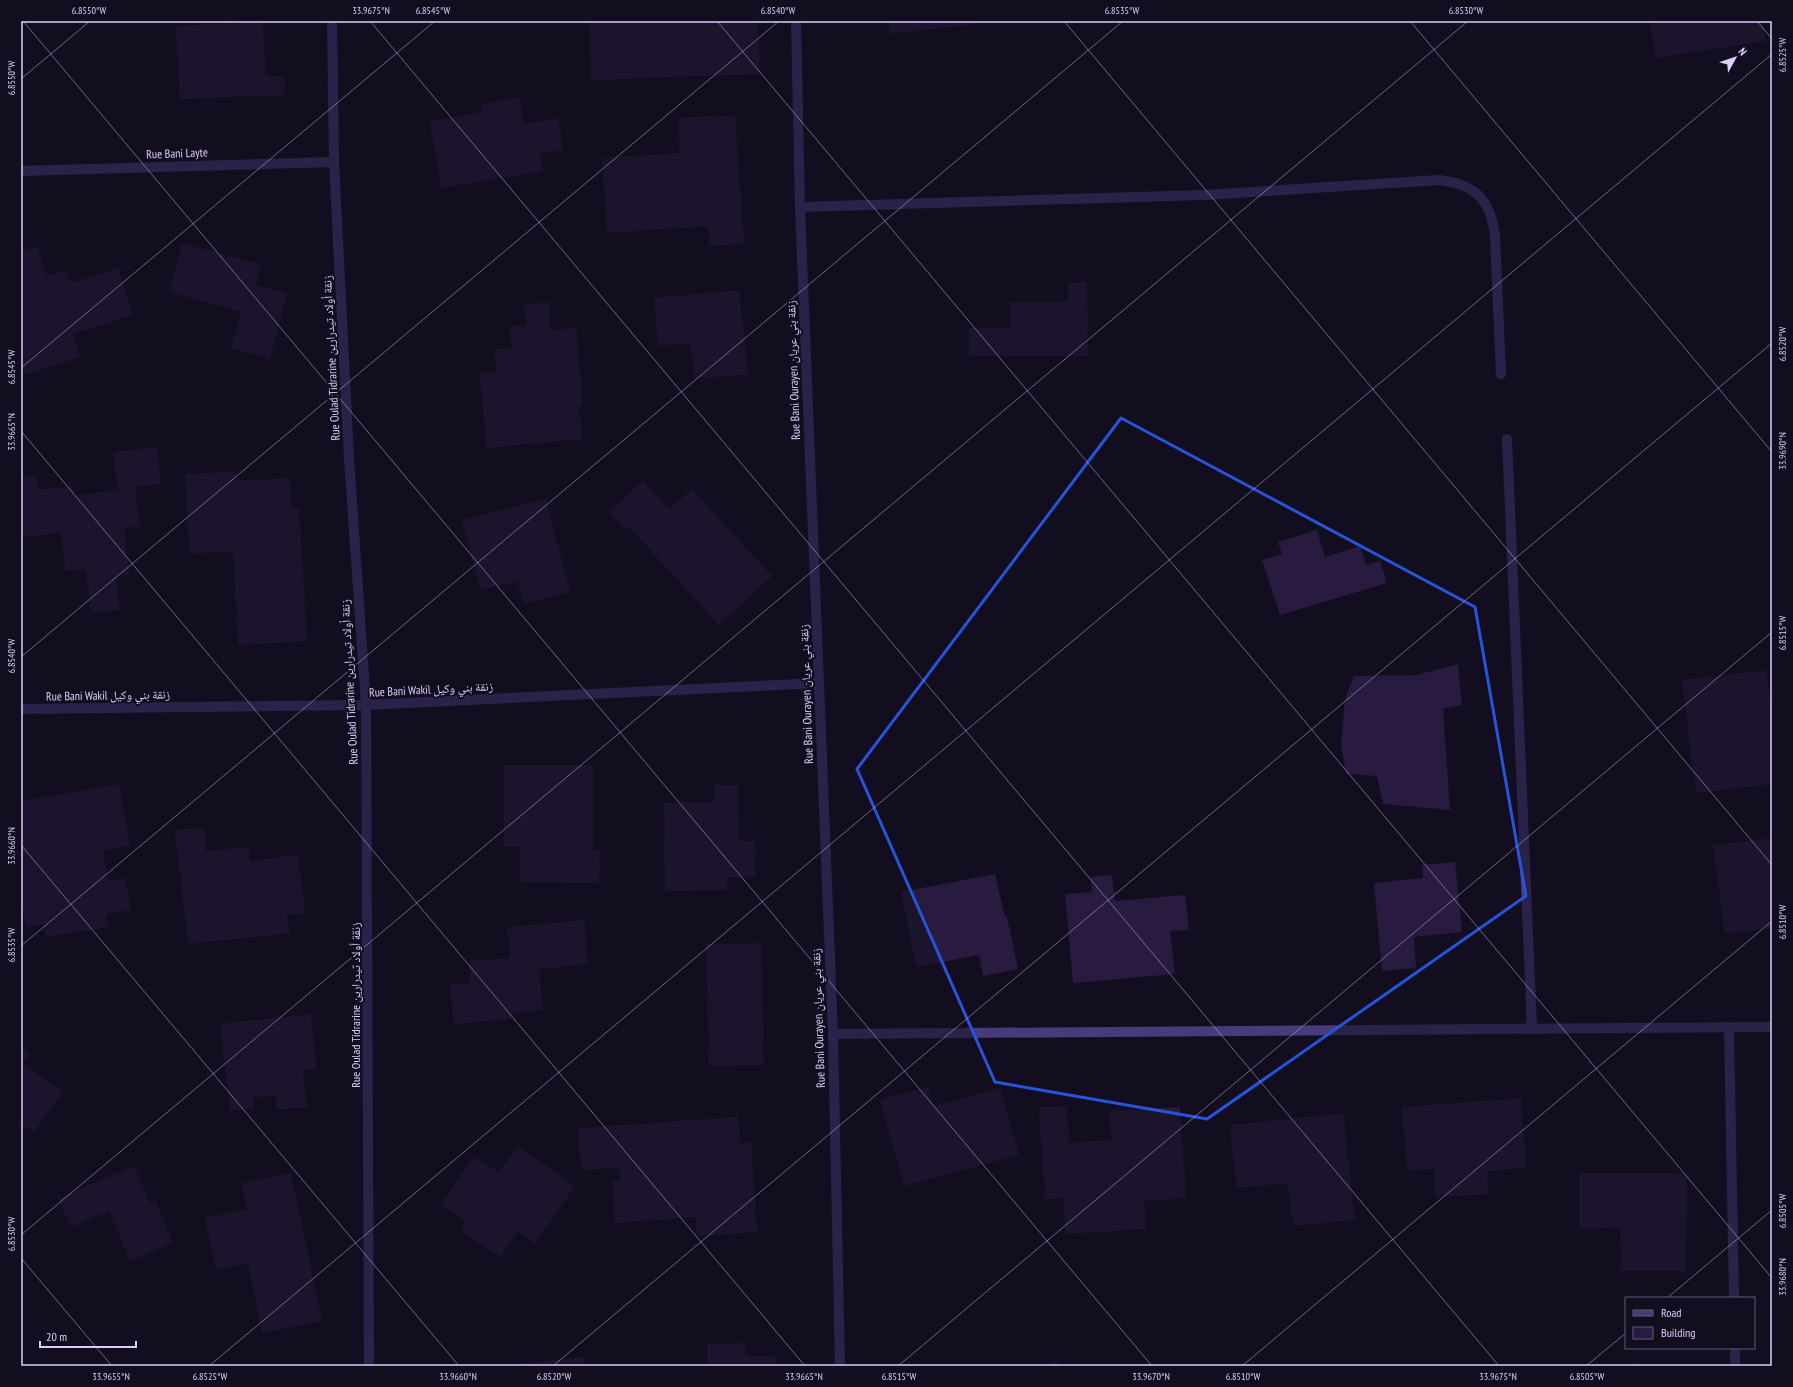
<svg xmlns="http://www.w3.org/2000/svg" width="1793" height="1387" viewBox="0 0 1793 1387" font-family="'PT Sans Narrow','Noto Naskh Arabic',sans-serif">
  <rect width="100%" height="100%" fill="#130e1f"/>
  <g fill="#281b3f">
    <polygon points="589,21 758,21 760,74 591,80"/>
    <polygon points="888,21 996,21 996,22 890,34"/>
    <polygon points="1650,21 1763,21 1766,41 1656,58"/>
    <polygon points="263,22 266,76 284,75 285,95 180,99 176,26"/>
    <polygon points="519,97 524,124 558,118 563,150 540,154 543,171 441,188 430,121 482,112 481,104"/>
    <polygon points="735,115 744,244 709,246 708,226 607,233 602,158 680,153 678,118"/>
    <polygon points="182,243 261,264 256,285 287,293 270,359 231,348 241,312 169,292"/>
    <polygon points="37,246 47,276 66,270 71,283 118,268 133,315 73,334 80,357 25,375 21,364 21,251"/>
    <polygon points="1087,282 1088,356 969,356 969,328 1011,327 1010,302 1068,302 1068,283"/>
    <polygon points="739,290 748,374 695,379 690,343 658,346 654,298"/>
    <polygon points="548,302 551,330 576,328 583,405 579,405 582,439 486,448 480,373 496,371 494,349 511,348 509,326 526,325 524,305"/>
    <polygon points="157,447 161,484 135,487 140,526 124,528 129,575 116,576 120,610 91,613 86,569 65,571 61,533 21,537 21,477 36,475 38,490 72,486 74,496 118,490 113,452"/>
    <polygon points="236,472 237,481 290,478 292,508 299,508 307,641 238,645 233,551 189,554 185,474"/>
    <polygon points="643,481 669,509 692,489 772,576 719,625 629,527 625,530 609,512"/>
    <polygon points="546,499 570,592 524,604 517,581 480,590 462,520"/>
    <polygon points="1317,530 1325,557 1360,546 1366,565 1380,561 1387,583 1280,615 1262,560 1282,554 1278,542"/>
    <polygon points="1458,664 1462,705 1443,709 1450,810 1383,804 1377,776 1346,774 1341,745 1345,699 1354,676 1417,675"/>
    <polygon points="1766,670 1772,712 1772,784 1696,793 1682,680"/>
    <polygon points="504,765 593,765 593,850 600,850 599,883 520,882 520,847 504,847"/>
    <polygon points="119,784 130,846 103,850 108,881 125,878 131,910 106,914 108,927 46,937 43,924 26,928 21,899 21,801"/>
    <polygon points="714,785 738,785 739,841 755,841 756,877 727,877 727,890 665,891 664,803 714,802"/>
    <polygon points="204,827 206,851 249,847 250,861 298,855 305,913 287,915 290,933 188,944 175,830"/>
    <polygon points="1772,838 1772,928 1725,934 1713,845"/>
    <polygon points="1455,862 1462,932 1414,937 1416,968 1382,971 1374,883 1423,878 1422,865"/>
    <polygon points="995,874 1005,917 1007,917 1018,969 983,976 979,955 916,967 901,892"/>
    <polygon points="1112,875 1115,901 1185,895 1189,930 1170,931 1175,974 1073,983 1065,894 1092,892 1091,877"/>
    <polygon points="584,920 588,964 539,969 543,1010 512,1013 512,1019 454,1024 450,984 470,983 469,961 510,958 507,927"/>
    <polygon points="761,943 764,1065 709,1066 706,944"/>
    <polygon points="311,1014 317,1069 303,1070 307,1107 277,1110 275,1095 253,1098 254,1108 230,1111 220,1024"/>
    <polygon points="21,1047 30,1053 23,1063 63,1092 34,1132 21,1123"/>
    <polygon points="928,1087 933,1106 1000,1088 1019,1155 904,1186 880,1100"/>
    <polygon points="1521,1098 1526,1168 1487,1171 1489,1194 1436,1197 1434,1169 1407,1170 1402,1107"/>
    <polygon points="1067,1106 1069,1143 1111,1140 1109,1111 1180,1107 1186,1198 1144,1201 1146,1229 1066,1234 1063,1198 1045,1199 1039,1107"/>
    <polygon points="1343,1113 1355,1220 1293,1226 1288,1183 1237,1188 1230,1125"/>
    <polygon points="738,1117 740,1143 751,1142 757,1232 697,1236 696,1217 615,1223 612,1181 620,1181 619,1168 581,1170 578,1128"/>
    <polygon points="517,1146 575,1186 535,1244 518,1231 500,1257 460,1230 466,1222 441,1204 474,1156 499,1173"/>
    <polygon points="134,1166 150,1203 155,1201 173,1243 130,1261 109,1211 71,1227 58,1198"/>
    <polygon points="291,1173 322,1321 262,1333 248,1263 216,1270 205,1218 247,1209 242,1183"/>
    <polygon points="1579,1173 1687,1173 1686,1271 1620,1271 1621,1228 1579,1229"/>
    <polygon points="745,1343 746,1356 775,1356 775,1366 707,1366 707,1344"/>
    <polygon points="584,1357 585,1366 507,1366 507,1365"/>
    <polygon points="1056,1360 1060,1366 1046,1366"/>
    <polygon points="1634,1362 1637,1366 1629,1366"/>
  </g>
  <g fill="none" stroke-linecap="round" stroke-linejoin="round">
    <g stroke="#483b7b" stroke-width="10">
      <polyline points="332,21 334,162 349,458 366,705 369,1366"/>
      <polyline points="796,21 800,207 833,1034 840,1366"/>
      <polyline points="21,171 334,162"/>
      <path d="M800,207l405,-12 234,-15c36,4 51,19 56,55l6,139"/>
      <polyline points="1507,439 1532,1029"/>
      <polyline points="21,709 366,705 819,683"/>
      <polyline points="1729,1027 1734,1298"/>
      <polyline points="833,1034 1772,1027"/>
      <polyline points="1735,1348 1735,1366"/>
    </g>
  </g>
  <path d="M0 0H1793V1387H0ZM1121,418l354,189 51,289 -319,223 -212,-37 -138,-313z" fill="#130e1f" fill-opacity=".55" fill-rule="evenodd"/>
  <path fill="none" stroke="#2654da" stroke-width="3" stroke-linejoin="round" d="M1121,418l354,189 51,289 -319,223 -212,-37 -138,-313z"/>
  <path fill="none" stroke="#dbcefc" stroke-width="1" stroke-opacity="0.45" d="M23,21l1129,1345M370,21l1129,1345M717,21l1055,1257M1064,21l708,844M1410,21l362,431M1757,21l15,18M21,79l69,-58M21,368l414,-347M21,431l784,935M21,657l758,-636M21,845l438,521M21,946l1102,-925M21,1235l1447,-1214M21,1258l91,108M1667,1298l105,-88M209,1366l1563,-1312M553,1366l1219,-1023M898,1366l874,-734M1242,1366l530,-445M1586,1366l40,-33"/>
  <g text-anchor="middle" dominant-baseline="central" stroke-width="4" stroke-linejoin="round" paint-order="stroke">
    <g font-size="12" fill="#dbcefc" stroke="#130e1f">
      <text transform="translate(177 153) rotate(-2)">Rue Bani Layte</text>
      <text transform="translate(331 358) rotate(-93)">Rue Oulad Tidrarine زنقة أولاد تيدرارين</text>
      <text transform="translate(793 370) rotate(-92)">Rue Bani Ourayen زنقة بني عريان</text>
      <text transform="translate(349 682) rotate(-93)">Rue Oulad Tidrarine زنقة أولاد تيدرارين</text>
      <text transform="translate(431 689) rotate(-3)">Rue Bani Wakil زنقة بني وكيل</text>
      <text transform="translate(806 694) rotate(-92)">Rue Bani Ourayen زنقة بني عريان</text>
      <text transform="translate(108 695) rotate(-1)">Rue Bani Wakil زنقة بني وكيل</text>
      <text transform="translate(355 1005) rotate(-90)">Rue Oulad Tidrarine زنقة أولاد تيدرارين</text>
      <text transform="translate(818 1018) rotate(-92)">Rue Bani Ourayen زنقة بني عريان</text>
    </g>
  </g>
  <rect width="1793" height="1387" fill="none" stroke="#130e1f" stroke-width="44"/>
  <rect x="1625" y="1297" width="130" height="52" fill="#130e1f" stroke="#635b77"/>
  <rect x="1633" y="1310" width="20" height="6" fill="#483b7b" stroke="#635b77"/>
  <text x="1661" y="1317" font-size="12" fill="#dbcefc">Road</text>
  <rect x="1633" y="1327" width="20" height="12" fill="#281b3f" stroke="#635b77"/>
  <text x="1661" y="1337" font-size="12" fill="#dbcefc">Building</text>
  <g transform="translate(1735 58) rotate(50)" stroke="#130e1f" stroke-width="3" paint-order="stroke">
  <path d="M0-3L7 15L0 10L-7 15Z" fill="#dbcefc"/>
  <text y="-6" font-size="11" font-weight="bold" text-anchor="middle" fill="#dbcefc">N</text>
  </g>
  <path d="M40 1341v6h96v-6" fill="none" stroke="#dbcefc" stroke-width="2"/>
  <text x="46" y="1341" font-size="12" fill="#dbcefc" stroke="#130e1f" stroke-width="3" paint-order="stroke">20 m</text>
  <rect x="22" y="22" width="1749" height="1343" fill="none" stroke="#dbcefc" stroke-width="1.5"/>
  <g font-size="10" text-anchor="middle" fill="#dbcefc">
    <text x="89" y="14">6.8550°W</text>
    <text x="371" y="14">33.9675°N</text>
    <text x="433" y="14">6.8545°W</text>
    <text x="778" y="14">6.8540°W</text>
    <text x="1122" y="14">6.8535°W</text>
    <text x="1466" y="14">6.8530°W</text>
    <text transform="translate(1782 55) rotate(-90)" y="4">6.8525°W</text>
    <text transform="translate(11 78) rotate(-90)" y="4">6.8550°W</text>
    <text transform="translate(1782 344) rotate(-90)" y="4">6.8520°W</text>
    <text transform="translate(11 367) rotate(-90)" y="4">6.8545°W</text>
    <text transform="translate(11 432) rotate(-90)" y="4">33.9665°N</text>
    <text transform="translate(1782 451) rotate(-90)" y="4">33.9690°N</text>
    <text transform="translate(1782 633) rotate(-90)" y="4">6.8515°W</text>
    <text transform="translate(11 656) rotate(-90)" y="4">6.8540°W</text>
    <text transform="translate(11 846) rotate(-90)" y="4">33.9660°N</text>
    <text transform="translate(1782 922) rotate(-90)" y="4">6.8510°W</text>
    <text transform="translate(11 945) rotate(-90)" y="4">6.8535°W</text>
    <text transform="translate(1782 1211) rotate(-90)" y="4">6.8505°W</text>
    <text transform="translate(11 1234) rotate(-90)" y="4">6.8530°W</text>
    <text transform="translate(1782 1277) rotate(-90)" y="4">33.9680°N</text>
    <text x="111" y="1380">33.9655°N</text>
    <text x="210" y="1380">6.8525°W</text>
    <text x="458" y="1380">33.9660°N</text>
    <text x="554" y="1380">6.8520°W</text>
    <text x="804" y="1380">33.9665°N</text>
    <text x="899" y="1380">6.8515°W</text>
    <text x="1151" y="1380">33.9670°N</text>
    <text x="1243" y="1380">6.8510°W</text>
    <text x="1498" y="1380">33.9675°N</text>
    <text x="1587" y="1380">6.8505°W</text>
  </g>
</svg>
